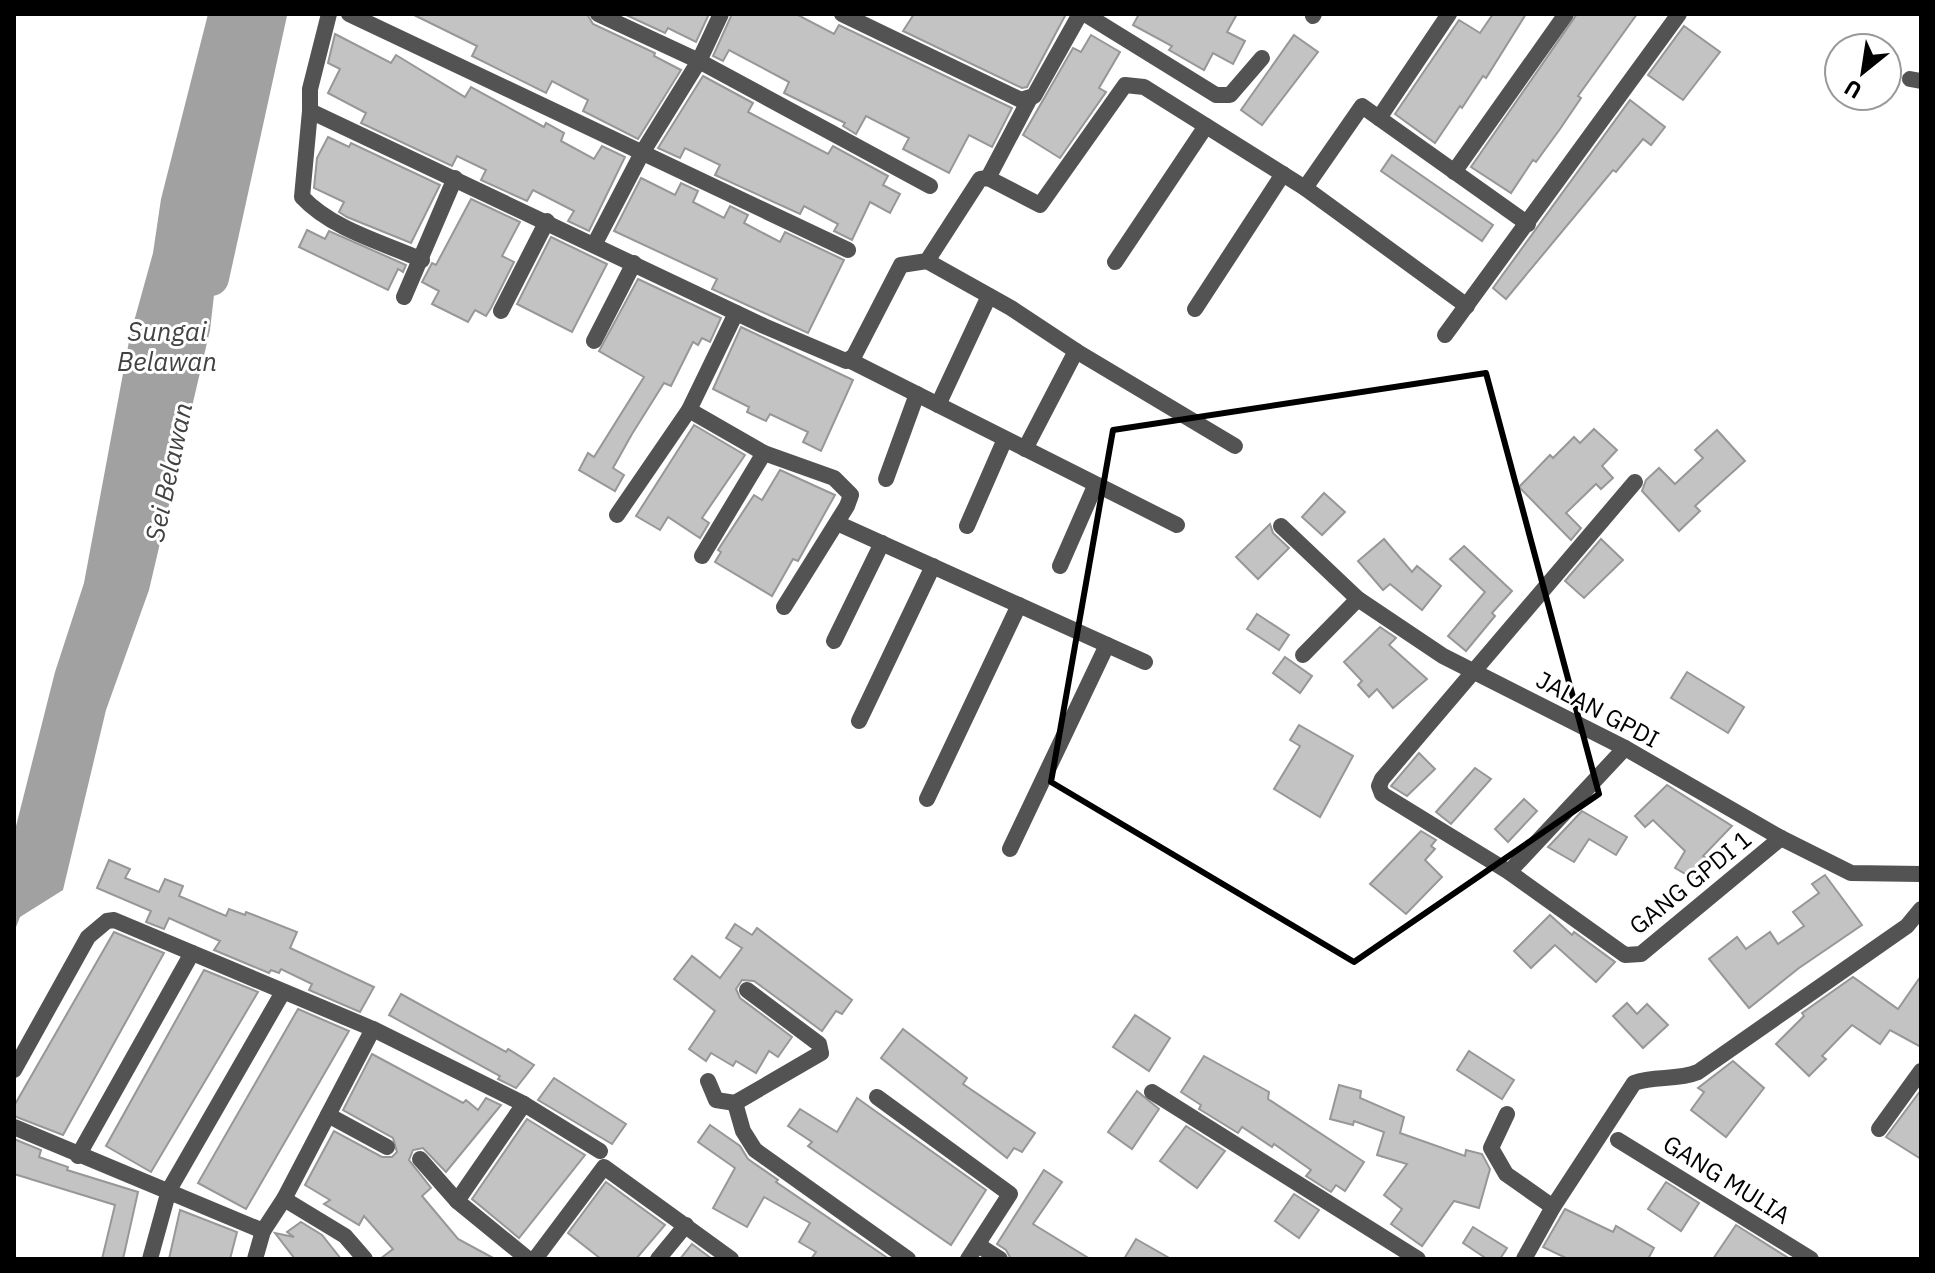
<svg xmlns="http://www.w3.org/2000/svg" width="1935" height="1273" viewBox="0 0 1935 1273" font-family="'IBM Plex Sans',sans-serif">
  <rect width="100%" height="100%" fill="#fff"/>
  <polygon fill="#a1a1a1" points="208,14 273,14 239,130 223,217 210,330 149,590 106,710 63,890 20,917 14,932 14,834 55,672 84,583 130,336 153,253 161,199"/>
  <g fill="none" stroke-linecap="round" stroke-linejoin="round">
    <polyline stroke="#a1a1a1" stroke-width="36" points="211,278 269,14"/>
  </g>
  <g fill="#c3c3c3" stroke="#979797" stroke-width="2">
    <polygon points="412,14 587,14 593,24 655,53 654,56 681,70 638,139 583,111 588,100 552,81 546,93 472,56 477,46"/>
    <polygon points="624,14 709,14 696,42 668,28 665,33"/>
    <polygon points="732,14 796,14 834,34 839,25 1012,108 992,147 969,135 949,173 903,149 909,138 866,116 856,134 843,126 845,123 784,93 789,82 729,50 723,61 713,56"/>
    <polygon points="914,14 1066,14 1027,87 1022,88 903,31"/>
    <polygon points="1139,14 1237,14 1227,32 1245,41 1233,64 1213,53 1204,70 1169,50 1172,46 1133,25"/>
    <polygon points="1493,14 1526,14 1486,78 1483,76 1462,108 1460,106 1435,143 1395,114 1459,20 1480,33"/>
    <polygon points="1577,14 1637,14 1578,96 1581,98 1560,129 1536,162 1533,160 1511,193 1471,167"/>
    <polygon points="1684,26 1720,52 1683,100 1648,75"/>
    <polygon points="335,34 391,63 396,55 465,97 471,87 544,127 546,123 564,133 561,141 594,159 602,146 625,157 589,231 568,221 574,211 533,190 527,201 481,180 486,170 457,156 452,166 361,123 366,113 328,93 340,69 328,63"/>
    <polygon points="1091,35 1120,52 1099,88 1106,92 1060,158 1023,135 1073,48 1081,52"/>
    <polygon points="1294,35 1318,52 1262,125 1241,110"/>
    <polygon points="703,76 753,103 748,112 828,154 833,146 888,176 883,185 900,194 890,213 870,202 852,240 834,231 838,224 804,206 800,214 715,175 720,165 685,148 680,158 658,148"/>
    <polygon points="1630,100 1665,127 1651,145 1643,139 1616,172 1613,170 1506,299 1493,288"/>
    <polygon points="328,137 349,147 351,143 440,185 411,243 347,217 339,212 344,202 314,188 317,158"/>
    <polygon points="1392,155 1493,225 1482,241 1381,171"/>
    <polygon points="641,178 675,195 681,183 698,191 693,202 724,218 730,206 748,215 744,223 780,242 785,232 844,260 808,333 712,289 717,279 614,231"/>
    <polygon points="471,199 520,222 502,256 514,262 491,308 486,316 475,310 468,322 432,304 439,291 422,282 432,263 436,265"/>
    <polygon points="307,230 325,239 329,231 406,265 403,272 398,269 388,290 299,247"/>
    <polygon points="551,237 607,264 572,332 517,304"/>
    <polygon points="638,279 721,318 710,342 702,338 698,345 693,342 671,386 664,383 632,434 613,468 624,475 615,491 579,470 588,453 594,457 644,377 599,351"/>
    <polygon points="741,327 853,380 821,451 803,442 808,432 770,414 766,421 747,412 749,407 713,389"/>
    <polygon points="694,425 745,455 702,518 709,523 700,538 668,517 660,530 636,516"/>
    <polygon points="1594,429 1617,450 1602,466 1613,478 1601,489 1596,484 1566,513 1581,528 1571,540 1519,487 1550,455 1553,458 1574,437 1580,443"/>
    <polygon points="1717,430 1745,461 1695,506 1700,511 1679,531 1642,491 1646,480 1659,468 1675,484 1703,458 1695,450"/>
    <polygon points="780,470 835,495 798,561 793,559 772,596 715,562 721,552 718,550 754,495 762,500"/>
    <polygon points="1324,493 1345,512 1322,535 1302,517"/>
    <polygon points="1270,524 1273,533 1289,548 1258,579 1236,557"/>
    <polygon points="1384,539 1412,572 1417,566 1441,586 1422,610 1390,584 1383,590 1358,561"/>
    <polygon points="1601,539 1623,560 1584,598 1565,581"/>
    <polygon points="1464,546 1512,591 1492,613 1495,616 1466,651 1448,636 1485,592 1450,559"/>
    <polygon points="1257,614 1289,635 1279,650 1247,629"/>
    <polygon points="1380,627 1396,638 1389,645 1427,679 1393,708 1377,689 1369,697 1358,685 1362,681 1344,662"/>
    <polygon points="1285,657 1312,676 1300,693 1273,673"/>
    <polygon points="1687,672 1744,707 1728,733 1671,698"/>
    <polygon points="1299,725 1353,756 1320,817 1274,789 1300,746 1290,740"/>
    <polygon points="1419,753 1435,769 1407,796 1391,786"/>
    <polygon points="1475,768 1491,779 1451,824 1436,812"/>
    <polygon points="1667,785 1732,826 1703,856 1712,861 1699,882 1675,868 1685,851 1653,820 1645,827 1635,816"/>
    <polygon points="1524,799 1537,811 1508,842 1495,829"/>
    <polygon points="1582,811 1627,837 1616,855 1589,839 1574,862 1548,847"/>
    <polygon points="1421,831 1436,840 1431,846 1435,849 1425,860 1442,877 1406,914 1370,884"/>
    <polygon points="109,860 130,869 125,878 159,892 165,879 183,886 179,896 226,916 229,909 245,915 246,912 297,932 290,948 374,987 360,1012 309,990 312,984 281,969 279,973 271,970 269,973 214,950 220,941 169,918 164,929 146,922 151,911 97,888"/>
    <polygon points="1825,875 1862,925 1799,968 1749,1008 1709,959 1737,937 1746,949 1770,932 1778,944 1804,926 1793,912 1819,893 1812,884"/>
    <polygon points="1550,915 1572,935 1574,932 1615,962 1596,982 1555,945 1531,968 1514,951"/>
    <polygon points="735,924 752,935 757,928 852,1000 842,1014 836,1011 822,1031 754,981 742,980 736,989 740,998 792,1037 778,1057 769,1051 756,1073 736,1061 733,1066 711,1053 706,1061 689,1049 715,1011 674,979 692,956 720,978 742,948 726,938"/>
    <polygon points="114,932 164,953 63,1135 14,1116 14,1106"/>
    <polygon points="204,970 258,992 151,1172 106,1146"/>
    <polygon points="1921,976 1921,1047 1890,1030 1880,1044 1852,1025 1822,1056 1826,1059 1809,1076 1776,1044 1804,1016 1802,1013 1853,977 1898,1009"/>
    <polygon points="401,994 506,1052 508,1049 534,1065 516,1088 498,1079 500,1076 389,1015"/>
    <polygon points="1627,1003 1637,1014 1647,1004 1668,1025 1643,1048 1613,1016"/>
    <polygon points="298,1009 349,1031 246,1209 198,1183"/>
    <polygon points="1135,1015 1170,1038 1149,1071 1113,1047"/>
    <polygon points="903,1029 967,1078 963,1084 1035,1133 1022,1152 1014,1148 1007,1158 881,1058"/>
    <polygon points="1469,1051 1514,1080 1502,1099 1457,1070"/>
    <polygon points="372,1054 463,1103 466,1100 478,1110 486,1098 501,1105 446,1172 423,1148 413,1150 409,1160 431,1188 422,1196 458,1239 495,1259 380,1259 393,1249 364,1216 359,1225 324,1204 330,1200 305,1185 334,1131 382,1157 392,1157 397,1152 393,1138 343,1110"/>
    <polygon points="1204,1056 1269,1092 1268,1099 1364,1162 1345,1191 1336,1185 1331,1192 1306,1176 1311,1170 1274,1144 1272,1147 1242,1127 1238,1133 1199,1109 1201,1105 1181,1092"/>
    <polygon points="1733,1061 1764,1088 1726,1137 1691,1110 1704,1092 1698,1088"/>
    <polygon points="554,1078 626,1124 612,1144 538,1100"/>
    <polygon points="1339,1085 1361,1091 1360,1098 1404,1117 1400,1133 1465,1156 1466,1150 1482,1154 1490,1169 1479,1208 1454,1201 1422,1246 1391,1224 1402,1209 1384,1195 1407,1164 1377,1155 1384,1132 1354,1121 1353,1125 1330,1119"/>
    <polygon points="1921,1090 1921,1159 1886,1137"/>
    <polygon points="1137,1091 1159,1109 1132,1149 1108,1132"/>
    <polygon points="857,1098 986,1190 951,1245 808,1146 812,1142 788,1126 800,1109 837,1132"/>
    <polygon points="527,1119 585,1155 519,1238 472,1199"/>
    <polygon points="710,1125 740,1146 748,1159 778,1180 776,1182 889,1259 811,1259 816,1252 799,1242 810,1223 764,1197 747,1227 713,1208 735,1168 698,1142"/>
    <polygon points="1186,1126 1225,1151 1197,1188 1160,1161"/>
    <polygon points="14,1139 41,1150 39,1157 68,1167 67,1170 138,1192 123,1259 102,1259 115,1205 14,1174"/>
    <polygon points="1044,1170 1062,1182 1033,1224 1090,1259 1011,1259 1006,1250 997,1244"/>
    <polygon points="606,1182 665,1225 636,1259 601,1259 568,1233"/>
    <polygon points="1666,1182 1699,1203 1681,1231 1648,1209"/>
    <polygon points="1294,1194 1319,1210 1299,1238 1275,1221"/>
    <polygon points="1565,1209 1613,1232 1616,1226 1654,1248 1648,1259 1568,1259 1543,1247"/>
    <polygon points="180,1210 237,1232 230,1259 169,1259"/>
    <polygon points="301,1222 322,1235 341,1259 295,1259 275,1233 294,1237 287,1232"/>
    <polygon points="1736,1225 1790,1259 1713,1259"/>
    <polygon points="1473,1227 1507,1248 1500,1259 1487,1259 1463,1243"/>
    <polygon points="1136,1239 1171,1259 1124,1259"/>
    <polygon points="692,1244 712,1259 680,1259"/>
  </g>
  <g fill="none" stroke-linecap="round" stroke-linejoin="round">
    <g stroke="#535353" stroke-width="16">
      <polyline points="329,14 310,89 310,111 764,326 846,361 854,356 901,265 927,261 980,179 988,178 1040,205 1125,85 1144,87 1305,188"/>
      <polyline points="349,14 848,250"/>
      <polyline points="598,14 699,61 930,186"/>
      <polyline points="842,14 1021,100 1034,96 1080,14"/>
      <polyline points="1085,14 1216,95 1230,95 1262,58"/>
      <polyline points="1313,16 1314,14"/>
      <polyline points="1910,79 1921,81"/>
      <path d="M310,111l-8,86c30,32 79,45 120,63"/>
      <polyline points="1379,118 1449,14"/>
      <polyline points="1454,172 1566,14"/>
      <polyline points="988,178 1029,100"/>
      <polyline points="594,245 642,153 699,61 721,14"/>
      <polyline points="927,261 1011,308 1076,351 1025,449"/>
      <polyline points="1115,262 1206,126"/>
      <polyline points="404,297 455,178"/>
      <polyline points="1467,306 1305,188 1362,106 1528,224"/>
      <polyline points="1195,309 1283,174"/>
      <polyline points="501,311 547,221"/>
      <polyline points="1445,335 1679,14"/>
      <polyline points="594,341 634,263"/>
      <polyline points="1076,351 1235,446"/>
      <polyline points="851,361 1177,525"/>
      <polyline points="938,405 989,296"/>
      <polyline points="689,410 736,313"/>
      <polyline points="886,479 917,394"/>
      <polyline points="1635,482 1382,779 1379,786 1382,794 1509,872 1625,955 1641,954 1781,838"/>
      <polyline points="617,515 689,410 764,453 834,478 851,495 847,506 784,607"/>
      <polyline points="837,523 1145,662"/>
      <polyline points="967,526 1005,439"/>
      <polyline points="1281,526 1358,599 1443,656 1625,748 1781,838 1851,873 1921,874"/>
      <polyline points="702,556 764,453"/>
      <polyline points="1060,566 1095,486"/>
      <polyline points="834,641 882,543"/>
      <polyline points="1303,655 1358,599"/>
      <polyline points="859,721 933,566"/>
      <polyline points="927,799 1019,605"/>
      <polyline points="1010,849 1107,645"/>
      <polyline points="1509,872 1625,748"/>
      <polyline points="14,1070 88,937 107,921 114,920 373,1029 524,1104"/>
      <polyline points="708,1081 716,1100 735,1103 821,1053 819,1044 747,990"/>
      <polyline points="1152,1092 1418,1259"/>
      <polyline points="877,1097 1010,1194 968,1259"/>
      <polyline points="735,1103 743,1131 755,1150 908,1259"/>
      <polyline points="1507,1114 1491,1148 1506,1174 1553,1207"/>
      <polyline points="328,1115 387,1147"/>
      <polyline points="14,1127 263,1231 284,1199 373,1029"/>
      <polyline points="1879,1129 1921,1071"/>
      <polyline points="1618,1140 1811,1259"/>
      <polyline points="78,1156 192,953"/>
      <polyline points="420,1159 457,1201"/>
      <polyline points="284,1199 345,1236 365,1259"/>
      <polyline points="978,1245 1000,1259"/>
      <polyline points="150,1259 169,1190 283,992"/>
      <polyline points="255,1259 263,1231"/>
      <polyline points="528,1259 457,1201 524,1104 600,1151"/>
      <polyline points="535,1259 604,1167 731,1259"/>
      <polyline points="658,1259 686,1225"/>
      <path d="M1524,1259l29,-52 81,-124c21,-8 42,-2 64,-11l209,-146 14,-17"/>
    </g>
  </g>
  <path fill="none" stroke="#000" stroke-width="6" stroke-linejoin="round" d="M1486,373l113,421 -245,168 -303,-180 62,-352z"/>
  <g text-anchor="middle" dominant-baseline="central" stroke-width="6" stroke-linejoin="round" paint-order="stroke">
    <g font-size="24" fill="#000" stroke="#fff">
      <text transform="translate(1598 709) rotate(28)">JALAN GPDI</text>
      <text transform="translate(1690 882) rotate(-39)">GANG GPDI 1</text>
      <text transform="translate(1727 1179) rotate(32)">GANG MULIA</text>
    </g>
    <g font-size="26" font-style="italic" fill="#424242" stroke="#fff">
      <text x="167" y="331">Sungai<tspan x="167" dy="30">Belawan</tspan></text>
      <text transform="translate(168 472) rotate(-78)">Sei Belawan</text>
    </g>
  </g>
  <rect width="1935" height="1273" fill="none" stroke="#000000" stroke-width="32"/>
  <g transform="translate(1863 72) rotate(210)"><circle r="38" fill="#ffffff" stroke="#999999" stroke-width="2"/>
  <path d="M0-6L14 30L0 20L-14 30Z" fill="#000000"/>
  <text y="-12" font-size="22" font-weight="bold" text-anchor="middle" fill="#000000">U</text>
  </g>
</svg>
